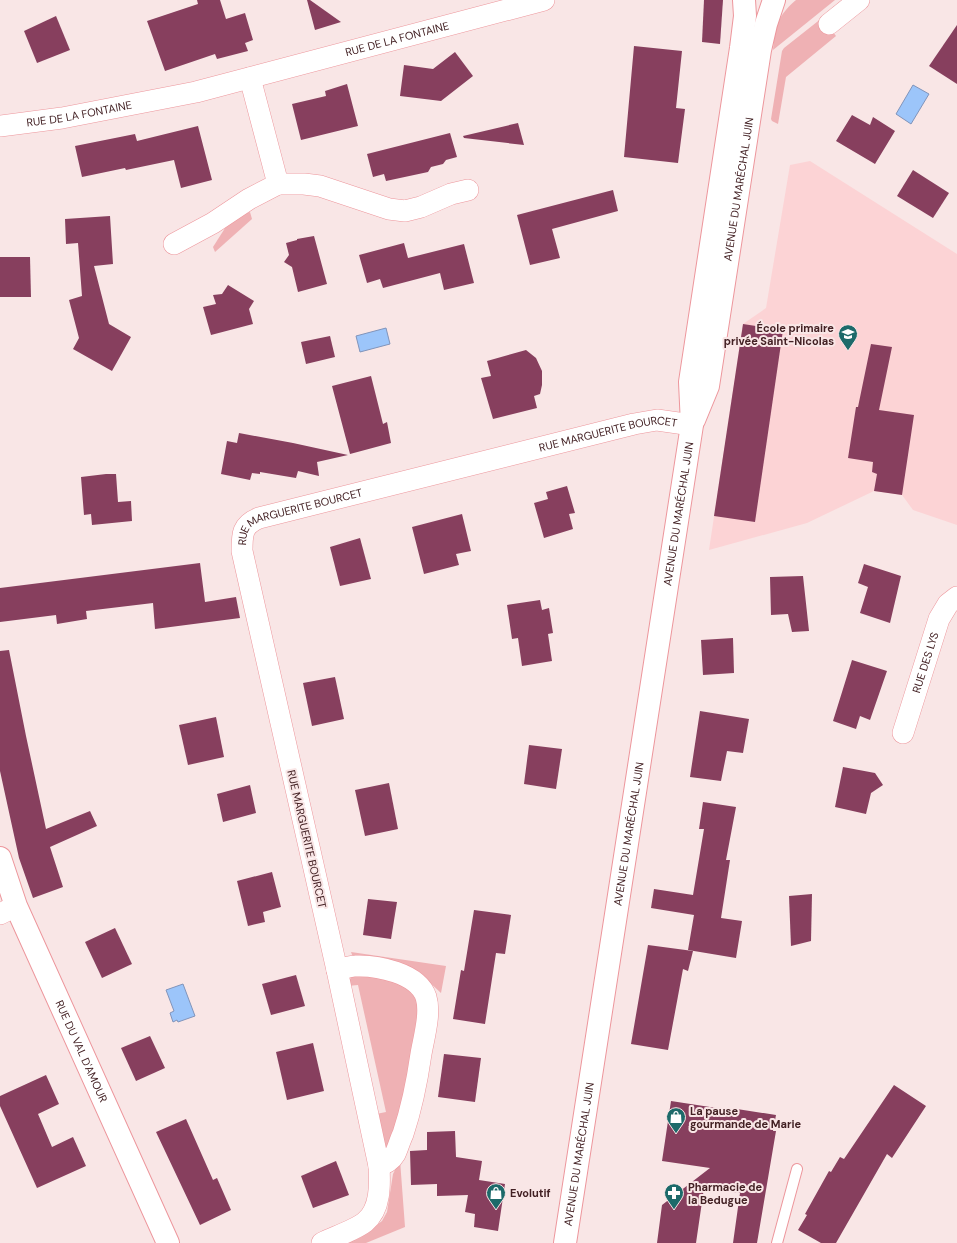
<svg xmlns="http://www.w3.org/2000/svg" width="957" height="1243" viewBox="0 0 957 1243" font-family="'DM Sans',sans-serif">
  <rect width="100%" height="100%" fill="#f9e6e6"/>
  <polygon fill="#fcd3d5" points="810,161 957,254 957,525 913,510 902,495 874,491 807,523 709,550 743,324 766,308 790,165"/>
  <g fill="#efb1b4">
    <path d="M796,0h39l-62,50c2,-23 5,-35 23,-50z"/>
    <polygon points="822,18 836,36 786,77 778,124 772,121 771,119 782,51 784,48"/>
    <polygon points="250,212 252,219 215,252 213,247 227,225 238,216"/>
    <polygon points="351,952 446,966 441,993 426,979 354,960"/>
    <polygon points="355,975 389,976 414,994 419,1006 404,1114 385,1151 376,1114 386,1112 358,985 347,986 351,977"/>
    <polygon points="400,1160 405,1227 366,1243 348,1243 361,1237 382,1221 387,1212 393,1174"/>
  </g>
  <g fill="#9cc5fa" stroke="#8194ba">
    <polygon points="913,85 929,94 911,124 896,114"/>
    <polygon points="386,328 390,344 360,352 356,336"/>
    <polygon points="183,984 195,1016 178,1022 177,1020 173,1022 170,1013 174,1011 166,990"/>
  </g>
  <g fill="#873f5e">
    <polygon points="197,0 220,0 226,19 245,13 253,40 245,43 248,51 217,59 215,54 165,71 147,21 198,4"/>
    <polygon points="307,0 310,0 341,22 315,30"/>
    <polygon points="704,0 723,0 720,44 702,42"/>
    <polygon points="56,16 70,50 37,63 24,31"/>
    <polygon points="957,25 957,84 929,66"/>
    <polygon points="634,46 682,51 676,108 685,109 678,163 624,157"/>
    <polygon points="455,52 473,76 441,101 400,96 404,65 433,69"/>
    <polygon points="347,84 358,126 301,140 292,104 326,96 325,91"/>
    <polygon points="852,115 870,125 873,117 895,131 875,164 836,141"/>
    <polygon points="518,123 524,145 464,138 463,136"/>
    <polygon points="198,126 212,180 181,188 174,160 126,170 125,168 82,177 75,146 135,134 137,141"/>
    <polygon points="450,133 457,157 446,160 443,164 431,167 428,172 386,181 384,174 373,177 367,154"/>
    <polygon points="913,170 949,193 933,218 897,196"/>
    <polygon points="613,190 618,211 552,229 560,258 530,265 517,215"/>
    <polygon points="110,216 113,264 94,266 109,324 131,337 112,371 73,349 79,338 69,300 82,296 78,243 66,244 65,219"/>
    <polygon points="314,236 327,284 298,292 292,267 284,262 289,255 286,243 297,240 297,239"/>
    <polygon points="404,243 408,258 464,244 474,283 444,290 440,273 383,288 380,279 367,283 359,255"/>
    <polygon points="0,257 30,257 31,297 0,297"/>
    <polygon points="228,285 254,301 249,309 253,324 211,335 203,307 216,304 213,295 222,294"/>
    <polygon points="743,324 783,330 755,522 714,516"/>
    <polygon points="330,336 335,357 306,364 301,342"/>
    <polygon points="871,344 892,347 879,410 914,415 902,495 874,491 877,474 872,472 873,462 848,458 856,407 858,407"/>
    <polygon points="526,350 536,358 542,371 542,385 540,394 534,396 537,408 493,419 481,378 491,376 487,361"/>
    <polygon points="371,376 383,424 387,422 391,443 350,454 332,386"/>
    <polygon points="239,433 293,443 348,455 317,462 319,476 298,471 296,478 260,472 260,474 252,473 250,480 221,474 227,441 237,443"/>
    <polygon points="106,474 116,474 118,502 131,501 132,521 92,525 91,514 84,515 81,477"/>
    <polygon points="567,486 575,513 569,514 573,529 544,538 534,503 548,499 546,492"/>
    <polygon points="462,514 471,551 456,554 459,565 424,574 412,527"/>
    <polygon points="360,538 371,579 340,586 330,547"/>
    <polygon points="200,563 205,602 236,597 240,618 155,629 153,603 86,611 87,619 57,624 56,615 0,622 0,588"/>
    <polygon points="864,564 901,576 890,623 860,613 868,587 858,583"/>
    <polygon points="803,576 809,631 792,632 788,614 771,615 770,577"/>
    <polygon points="540,600 542,610 549,608 553,633 548,634 552,661 522,666 518,638 512,639 507,605"/>
    <polygon points="733,638 734,673 703,675 701,640"/>
    <polygon points="9,650 26,736 46,829 90,811 97,826 50,847 63,887 33,898 19,858 0,771 0,651"/>
    <polygon points="852,660 887,671 870,720 860,716 856,729 833,721"/>
    <polygon points="335,677 344,719 312,726 303,683"/>
    <polygon points="700,711 749,719 743,753 727,751 721,781 690,777"/>
    <polygon points="216,717 224,757 188,765 179,725"/>
    <polygon points="529,745 562,749 556,789 524,784"/>
    <polygon points="843,767 875,773 883,785 871,793 866,814 835,807"/>
    <polygon points="389,783 398,829 365,836 355,790"/>
    <polygon points="250,785 256,813 223,822 217,794"/>
    <polygon points="703,802 736,807 726,860 730,860 721,918 742,921 736,958 688,950 694,915 651,908 654,889 693,895 704,829 699,829"/>
    <polygon points="272,872 281,907 263,912 265,922 248,926 237,881"/>
    <polygon points="812,894 811,941 791,946 789,896"/>
    <polygon points="368,899 397,902 391,939 363,935"/>
    <polygon points="474,910 511,915 505,954 496,953 485,1024 453,1019 461,970 464,971"/>
    <polygon points="115,928 132,964 102,978 85,942"/>
    <polygon points="648,945 693,951 688,971 683,969 668,1050 631,1044"/>
    <polygon points="296,975 305,1006 271,1015 262,984"/>
    <polygon points="150,1036 165,1068 136,1081 121,1048"/>
    <polygon points="313,1043 324,1091 287,1100 276,1052"/>
    <polygon points="444,1054 481,1058 475,1102 438,1097"/>
    <polygon points="46,1075 59,1104 38,1114 52,1147 73,1137 86,1166 37,1188 0,1106 0,1096"/>
    <polygon points="894,1085 926,1106 892,1158 887,1154 836,1243 821,1243 798,1230 807,1215 805,1214 829,1171 831,1172 840,1157 844,1159"/>
    <polygon points="671,1101 736,1111 737,1109 776,1115 773,1131 776,1131 757,1243 733,1243 740,1193 704,1188 696,1243 657,1243 662,1205 710,1168 662,1161"/>
    <polygon points="186,1119 213,1180 217,1178 231,1210 200,1225 156,1132"/>
    <polygon points="455,1131 456,1157 482,1161 479,1180 505,1184 498,1231 474,1227 475,1214 465,1212 468,1195 437,1196 437,1184 411,1185 410,1151 427,1150 427,1132"/>
    <polygon points="336,1161 349,1195 313,1208 301,1176"/>
  </g>
  <g fill="none" stroke-linecap="round" stroke-linejoin="round">
    <defs>
      <polyline id="service" points="777,1243 797,1169"/>
      <g id="minor">
        <polyline points="829,24 859,0"/>
        <path id="s1" d="M0,126l62,-8 134,-26 348,-92"/>
        <polyline points="278,184 304,184 320,186 389,209 405,211 421,207 451,194 468,190"/>
        <polyline points="174,244 213,223 249,199 278,184 250,78"/>
        <path id="s2" d="M903,733l36,-114 9,-15 9,-7"/>
        <polyline points="0,914 16,906"/>
        <path d="M337,970c6,-1 12,-4 18,-4 22,-1 63,7 71,31 5,16 -2,40 -5,57 -4,28 -9,53 -18,80 -3,6 -5,14 -8,20 -4,7 -9,9 -16,12"/>
        <path id="s3" d="M322,1243c12,-6 33,-13 43,-21 16,-13 15,-38 14,-56l-42,-196 -95,-419c0,-17 0,-26 17,-33l375,-94 23,-4 35,5"/>
      </g>
      <g id="tertiary">
        <path id="s4" d="M0,858l16,48 152,337"/>
      </g>
      <g id="secondary">
        <path id="s5" d="M694,420l14,-34 52,-336 6,-26 8,-24"/>
        <path id="s6" d="M565,1243l127,-818 -2,-43 51,-334 4,-32 -1,-16"/>
      </g>
    </defs>
    <use href="#service" stroke="#ed969c" stroke-width="12"/>
    <use href="#minor" stroke="#ed969c" stroke-width="22"/>
    <use href="#tertiary" stroke="#ed969c" stroke-width="24"/>
    <use href="#secondary" stroke="#ed969c" stroke-width="24"/>
    <use href="#service" stroke="#fff" stroke-width="10"/>
    <use href="#minor" stroke="#fff" stroke-width="21"/>
    <use href="#tertiary" stroke="#fff" stroke-width="22"/>
    <use href="#secondary" stroke="#fff" stroke-width="22"/>
  </g>
  <defs>
    <symbol id="school-pin" viewBox="-11 -11 22 30"><path d="M0 17L-7.5 6A9.5 9.5 0 1 1 7.5 6Z" fill="#1d6a6a" stroke="#f9e6e6"/><path d="M0-5L7-2L0 1L-7-2ZM-4 1L0 2.5L4 1V4Q0 6-4 4Z" fill="#fff"/></symbol>
    <symbol id="shop-pin" viewBox="-11 -11 22 30"><path d="M0 17L-7.5 6A9.5 9.5 0 1 1 7.5 6Z" fill="#1d6a6a" stroke="#f9e6e6"/><path d="M-5-2.5h2.3a2.7 3.5 0 0 1 5.4 0H5L5.5 6h-11ZM-1.5-2.5h3a1.5 2.3 0 0 0-3 0Z" fill="#fff"/></symbol>
    <symbol id="pharmacy-pin" viewBox="-11 -11 22 30"><path d="M0 17L-7.5 6A9.5 9.5 0 1 1 7.5 6Z" fill="#1d6a6a" stroke="#f9e6e6"/><path d="M-2-6h4v4h4v4h-4v4h-4v-4h-4v-4h4Z" fill="#fff"/></symbol>
  </defs>
  <g fill-rule="evenodd">
    <use href="#school-pin" x="837" y="323" width="22" height="30"/>
    <use href="#shop-pin" x="665" y="1106" width="22" height="30"/>
    <use href="#shop-pin" x="485" y="1182" width="22" height="30"/>
    <use href="#pharmacy-pin" x="663" y="1182" width="22" height="30"/>
  </g>
  <g text-anchor="middle" dominant-baseline="central" stroke-width="4" stroke-linejoin="round" paint-order="stroke">
    <g font-size="11" fill="#432124" stroke="#f9e6e6">
      <text stroke="none"><textPath href="#s1" startOffset="407">RUE DE LA FONTAINE</textPath></text>
      <text stroke="none"><textPath href="#s1" startOffset="80">RUE DE LA FONTAINE</textPath></text>
      <text stroke="none"><textPath href="#s5" startOffset="236">AVENUE DU MARÉCHAL JUIN</textPath></text>
      <text stroke="none"><textPath href="#s3" startOffset="1138">RUE MARGUERITE BOURCET</textPath></text>
      <text stroke="none"><textPath href="#s6" startOffset="738">AVENUE DU MARÉCHAL JUIN</textPath></text>
      <text stroke="none"><textPath href="#s3" startOffset="814">RUE MARGUERITE BOURCET</textPath></text>
      <text stroke="none"><textPath href="#s2" startOffset="74">RUE DES LYS</textPath></text>
      <text stroke="none"><textPath href="#s6" startOffset="414">AVENUE DU MARÉCHAL JUIN</textPath></text>
      <text transform="translate(307 839) rotate(77)">RUE MARGUERITE BOURCET</text>
      <text stroke="none"><textPath href="#s4" startOffset="210">RUE DU VAL D'AMOUR</textPath></text>
      <text stroke="none"><textPath href="#s6" startOffset="90">AVENUE DU MARÉCHAL JUIN</textPath></text>
    </g>
    <g font-size="11" font-weight="bold" fill="#432124" stroke="#f9e6e6" text-anchor="start">
      <text x="834" y="328" text-anchor="end">École primaire<tspan x="834" dy="13">privée Saint-Nicolas</tspan></text>
      <text x="690" y="1111">La pause<tspan x="690" dy="13">gourmande de Marie</tspan></text>
      <text x="688" y="1187">Pharmacie de<tspan x="688" dy="13">la Bedugue</tspan></text>
      <text x="510" y="1193">Evolutif</text>
    </g>
  </g>
</svg>
